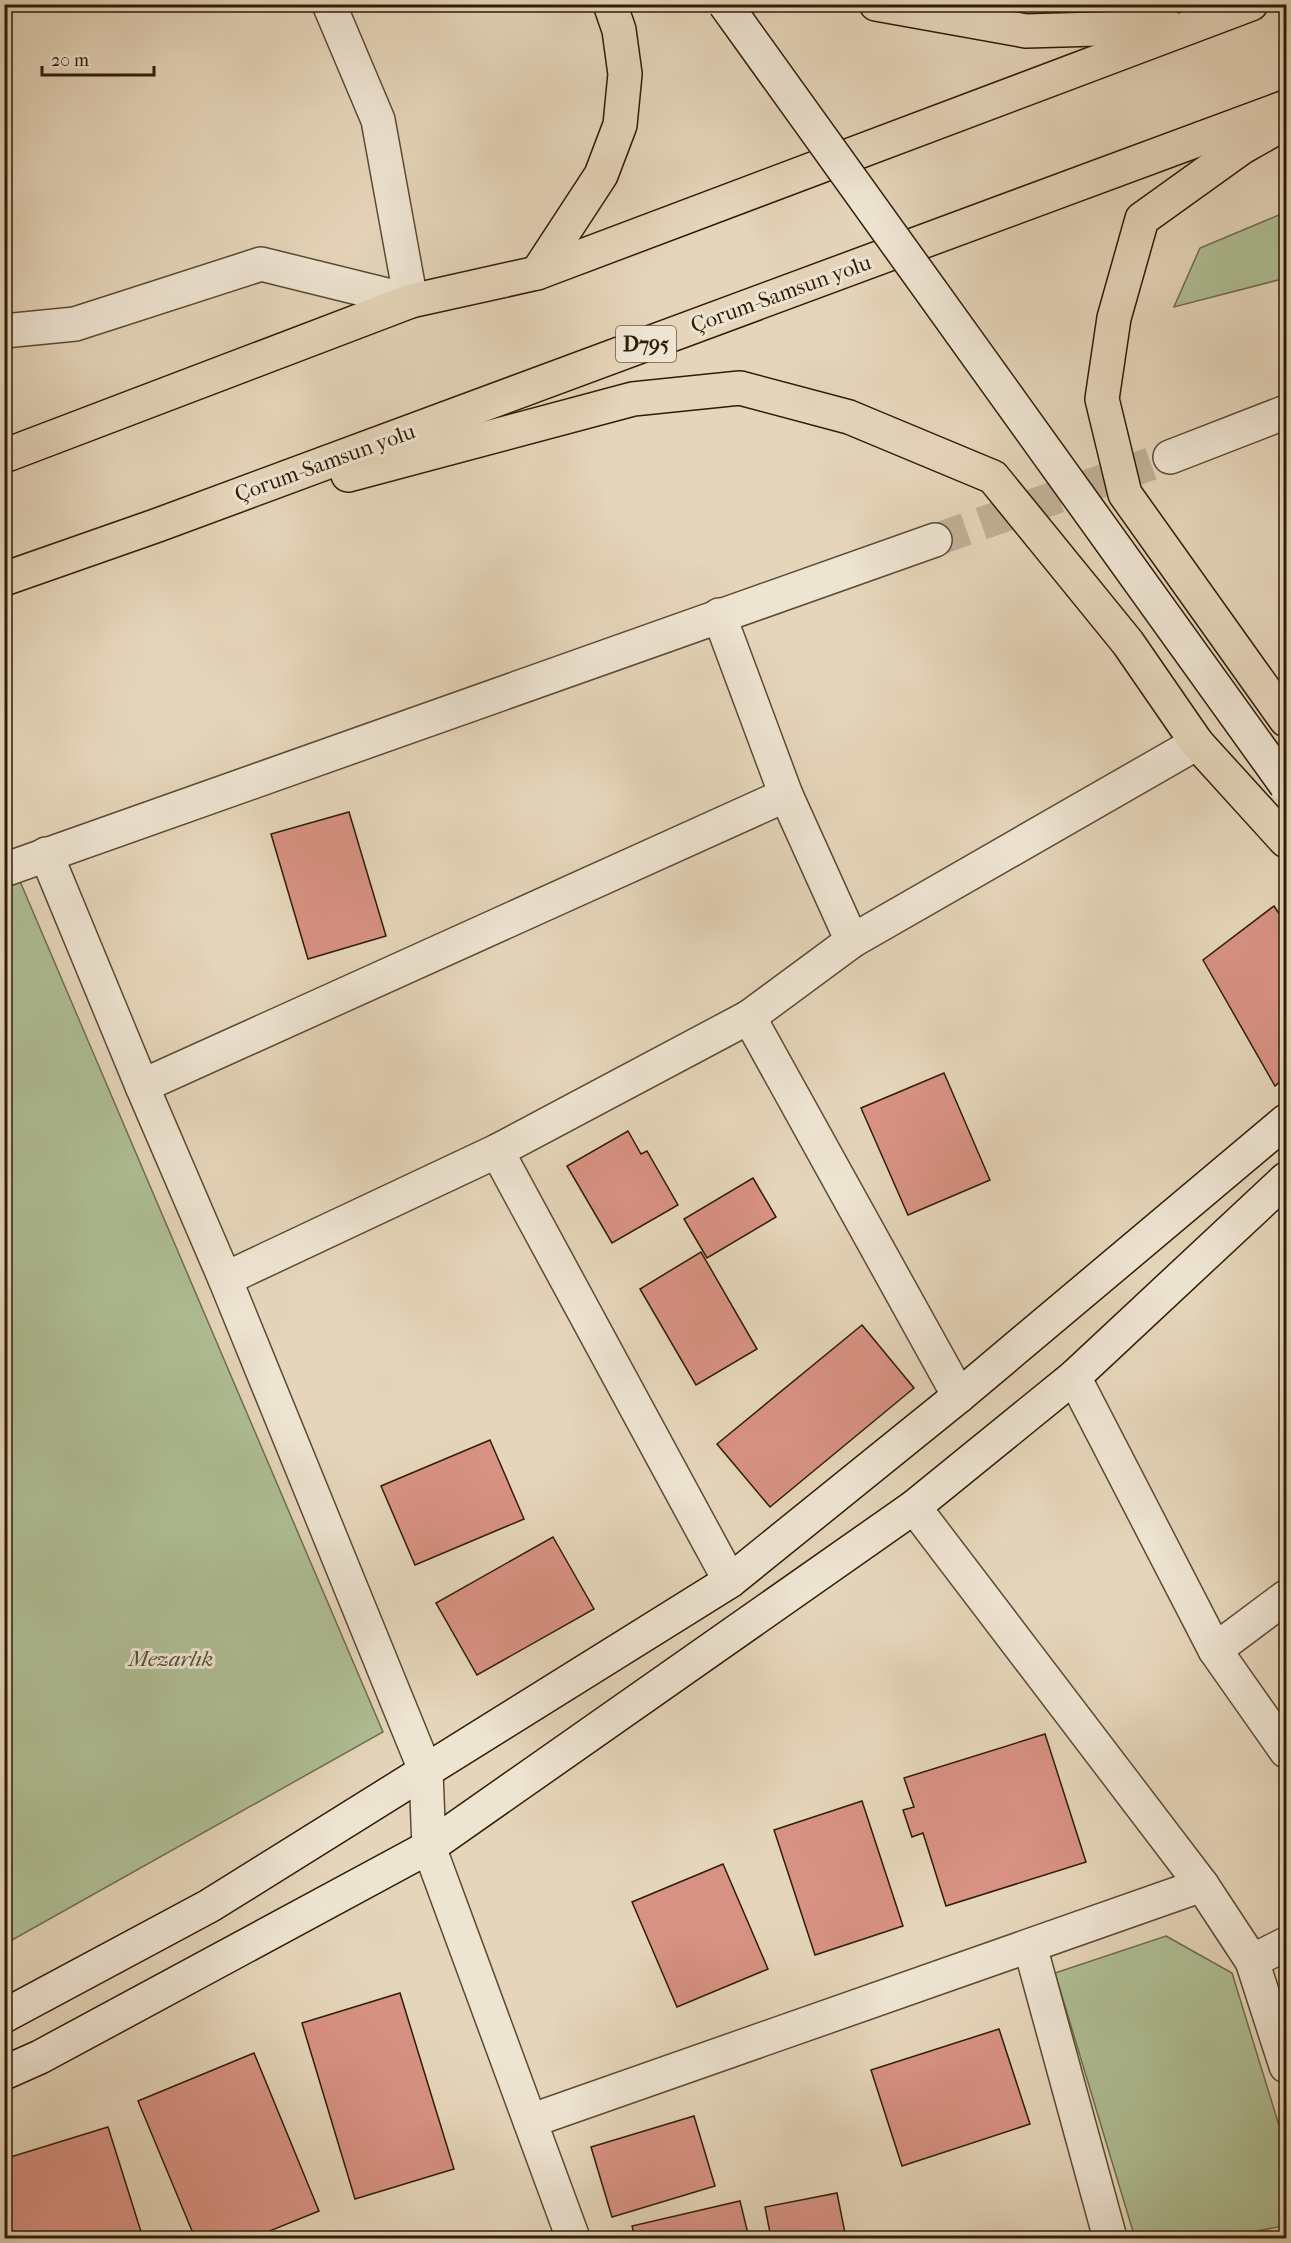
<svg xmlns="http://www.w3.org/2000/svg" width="1291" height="2243" viewBox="0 0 1291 2243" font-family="'IM FELL French Canon',serif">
  <rect width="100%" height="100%" fill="#e5d5ba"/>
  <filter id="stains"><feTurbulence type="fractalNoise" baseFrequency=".00333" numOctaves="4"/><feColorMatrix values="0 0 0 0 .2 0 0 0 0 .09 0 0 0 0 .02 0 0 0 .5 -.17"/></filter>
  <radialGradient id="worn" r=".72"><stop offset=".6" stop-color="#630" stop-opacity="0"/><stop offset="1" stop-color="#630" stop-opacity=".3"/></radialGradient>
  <g fill="#afbe94" stroke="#6f6e4c" stroke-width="1.5">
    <polygon points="1286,212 1286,278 1174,307 1200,248"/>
    <polygon points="19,879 383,1732 5,1944 4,885"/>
    <polygon points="1166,1936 1232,1973 1286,2148 1286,2220 1283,2226 1221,2238 1135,2238 1055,1973"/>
  </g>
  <g fill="#d89283" stroke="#2f1d05" stroke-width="1.5">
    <polygon points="349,812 386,936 308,959 271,834"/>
    <polygon points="1274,906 1286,924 1286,1076 1275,1086 1203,960"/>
    <polygon points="944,1073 990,1180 908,1215 861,1108"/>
    <polygon points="628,1131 641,1154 647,1151 678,1205 612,1243 567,1166"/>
    <polygon points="753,1178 776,1217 707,1258 684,1219"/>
    <polygon points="701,1252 757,1349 696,1385 640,1289"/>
    <polygon points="862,1325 914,1388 770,1507 717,1444"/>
    <polygon points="490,1440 524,1519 415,1565 381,1486"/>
    <polygon points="553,1537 594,1609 477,1675 436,1603"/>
    <polygon points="1045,1734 1086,1862 946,1906 923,1833 912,1837 903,1810 914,1807 904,1778"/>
    <polygon points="862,1801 903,1926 815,1955 774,1830"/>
    <polygon points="723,1864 768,1969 677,2007 632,1902"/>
    <polygon points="400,1993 454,2169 355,2199 302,2023"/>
    <polygon points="999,2029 1030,2124 902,2166 871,2070"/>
    <polygon points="254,2053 319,2211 252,2238 195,2238 138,2101"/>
    <polygon points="694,2116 715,2186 612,2217 591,2147"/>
    <polygon points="108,2127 143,2238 4,2238 4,2159"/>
    <polygon points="837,2193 846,2238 771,2238 765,2207"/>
    <polygon points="740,2201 749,2238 635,2238 632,2226"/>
  </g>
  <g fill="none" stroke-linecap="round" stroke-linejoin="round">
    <polyline stroke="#c1b096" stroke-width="33" stroke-dasharray="33 16" stroke-linecap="butt" points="935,540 1170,457"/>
    <defs>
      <g id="street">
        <polyline points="4,331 75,324 261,264 411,301 378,120 329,4"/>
        <polyline points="1170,457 1286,412"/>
        <polyline points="719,615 786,795 852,941"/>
        <polyline points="46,854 142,1086 225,1279 426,1772 429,1847 573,2238"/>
        <polyline points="4,870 935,540"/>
        <polyline points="749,1017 959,1396"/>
        <polyline points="142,1086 786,795"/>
        <polyline points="497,1151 730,1581"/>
        <polyline points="225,1279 497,1151 749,1017 852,941 1197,743"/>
        <polyline points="1074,1377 1215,1650 1286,1751"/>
        <polyline points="914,1507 1202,1885 1252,1961 1286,2066"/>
        <polyline points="1215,1650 1286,1597"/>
        <polyline points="1030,1946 1110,2238"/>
        <polyline points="1252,1961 1286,1944"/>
        <polyline points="530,2121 1202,1885"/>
      </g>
      <g id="secondary">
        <polyline points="4,2016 209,1906 730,1581 959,1396 1286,1121"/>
        <polyline points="4,2073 40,2057 429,1847 914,1507 1074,1377 1286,1179"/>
      </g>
      <g id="highway">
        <polyline points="876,4 1026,31 1169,27"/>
        <polyline points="1278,127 1241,148 1142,219 1114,318 1102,399 1125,494 1286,720"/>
        <polyline points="537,273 601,175 620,125 625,74 619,30 610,4"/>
        <polyline points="4,456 411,301 537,273 1251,4"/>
        <polyline points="348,475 633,399 740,388 849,417 993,477 1128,643 1197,743 1286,841"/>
        <polyline points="4,579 158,525 1286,107"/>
      </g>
    </defs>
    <use href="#street" stroke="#5c4b32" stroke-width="36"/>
    <use href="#secondary" stroke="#2f1d05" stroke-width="36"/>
    <use href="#highway" stroke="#2f1d05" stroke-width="36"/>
    <use href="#street" stroke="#eee4d2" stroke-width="33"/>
    <use href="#secondary" stroke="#eee4d2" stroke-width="33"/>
    <use href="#highway" stroke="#e5d5ba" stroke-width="33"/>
    <defs>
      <polyline id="secondary-bridge" points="725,4 1286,785"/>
    </defs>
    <use href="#secondary-bridge" stroke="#2f1d05" stroke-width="36" stroke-linecap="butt"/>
    <use href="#secondary-bridge" stroke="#eee4d2" stroke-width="33"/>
  </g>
  <g text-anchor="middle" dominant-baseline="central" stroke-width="6" stroke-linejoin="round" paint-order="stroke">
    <rect fill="#eee4d2" stroke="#685942" stroke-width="1.5" x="616" y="326" width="60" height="36" rx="4.5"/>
    <g font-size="21" font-weight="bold" fill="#2f1d05">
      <text x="646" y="344">D795</text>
    </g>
    <g font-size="22" fill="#2f1d05" stroke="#eee4d2">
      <text transform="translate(781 294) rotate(-20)">Çorum-Samsun yolu</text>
      <text transform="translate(325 463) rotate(-20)">Çorum-Samsun yolu</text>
    </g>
    <g font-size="22" font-style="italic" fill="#554d30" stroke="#eee4d2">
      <text x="171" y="1659">Mezarlık</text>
    </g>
  </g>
  <rect width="1291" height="2243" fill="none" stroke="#e5d5ba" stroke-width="24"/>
  <rect x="6" y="6" width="1279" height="2231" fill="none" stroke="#2f1d05" stroke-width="3"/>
  <rect x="12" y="12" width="1267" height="2219" fill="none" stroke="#2f1d05" stroke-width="1.5"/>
  <path d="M42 66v9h112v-9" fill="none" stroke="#2f1d05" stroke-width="3"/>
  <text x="51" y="66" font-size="18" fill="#2f1d05" stroke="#eee4d2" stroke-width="4.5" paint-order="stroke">20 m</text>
  <rect width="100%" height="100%" filter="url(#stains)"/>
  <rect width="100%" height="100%" fill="url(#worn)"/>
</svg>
